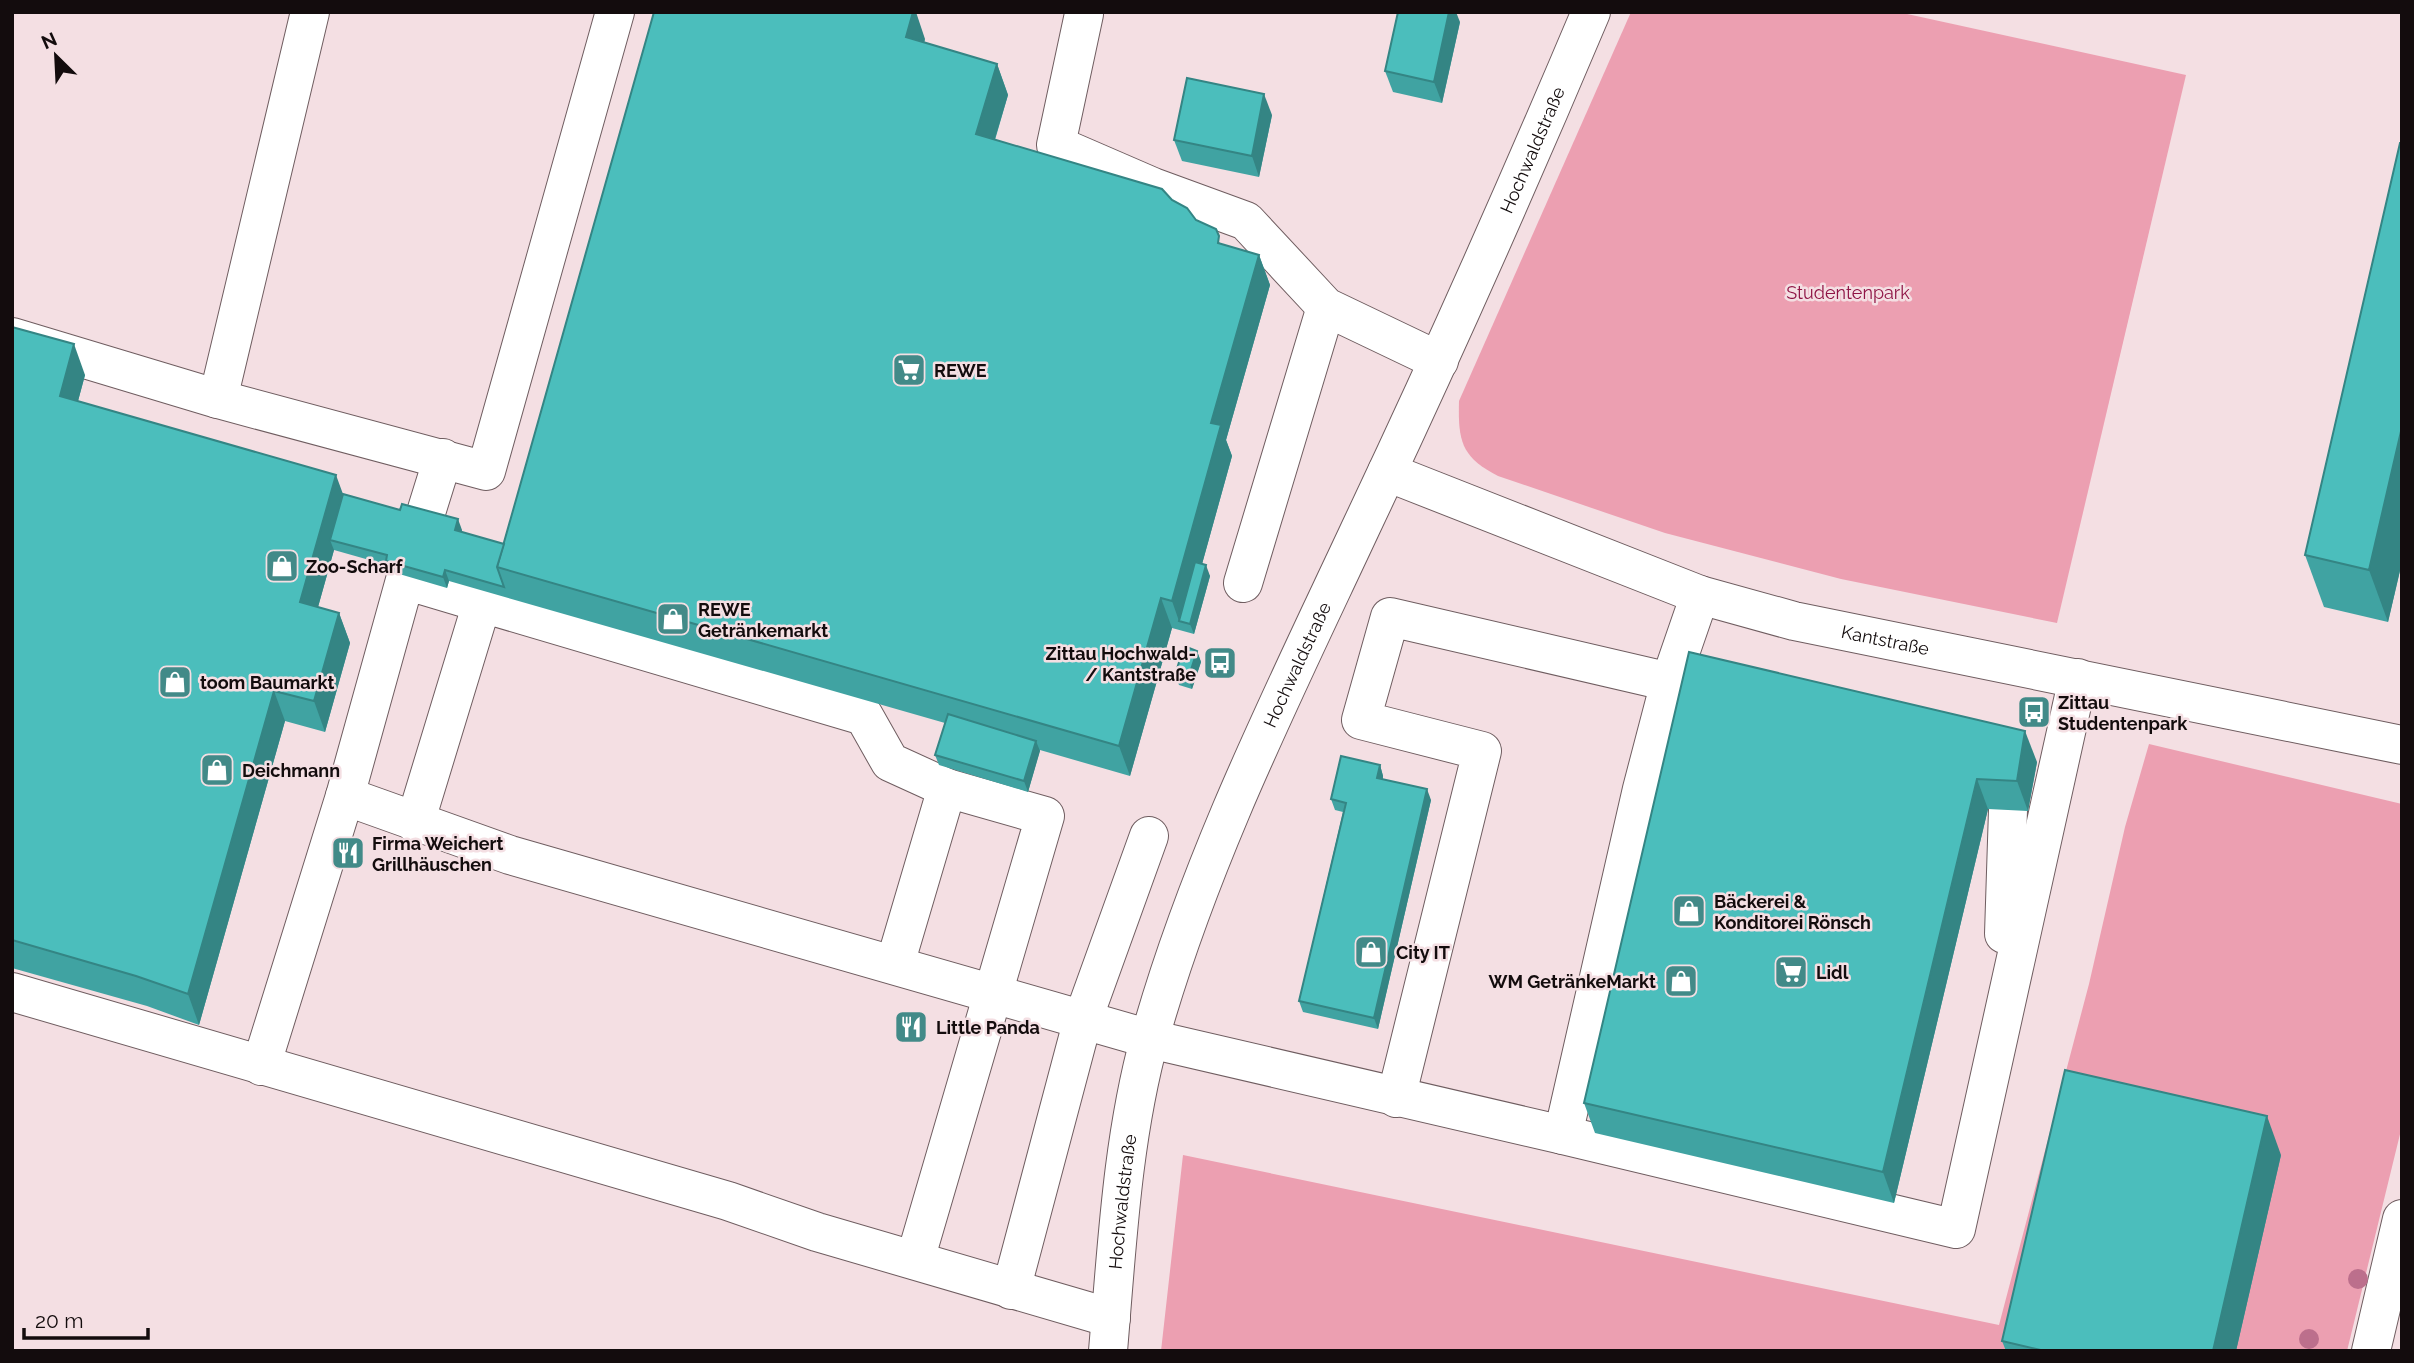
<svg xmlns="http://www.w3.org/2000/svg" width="2414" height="1363" viewBox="0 0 2414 1363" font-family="Raleway,sans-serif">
  <rect width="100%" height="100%" fill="#f4dfe3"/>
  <g fill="#ec9fb1">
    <path d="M1631,12h267l288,63 -129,548 -216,-44 -176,-46 -167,-57c-37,-19 -40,-35 -39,-75z"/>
    <polygon points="2149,744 2402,804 2402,1126 2347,1351 1161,1351 1183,1155 1999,1325 2089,984 2125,827"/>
  </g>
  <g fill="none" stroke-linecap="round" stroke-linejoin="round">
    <defs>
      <g id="minor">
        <polyline points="1084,14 1056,145 1153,187 1246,221 1326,307 1439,361"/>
        <polyline points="12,337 218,399 486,471 615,12"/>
        <polyline points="218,399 310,12"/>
        <path id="s1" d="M1387,472l313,123 94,26 608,124"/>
        <polyline points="424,519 443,458"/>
        <polyline points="1243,583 1326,307"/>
        <polyline points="345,796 510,855 1150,1039 1563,1135 1642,789 1670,682 1700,595"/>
        <polyline points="415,823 482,603 864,716 890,762 947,788 895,964"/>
        <polyline points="2004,934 2008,810"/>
        <polyline points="12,992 728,1201 817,1232 1111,1318"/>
        <polyline points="261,1066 345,796 405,580 482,603"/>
        <polyline points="1396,1098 1482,751 1361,720 1390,617 1670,682"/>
        <polyline points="1563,1135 1956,1229 2078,678"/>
        <polyline points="915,1260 1045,816 947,788"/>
        <polyline points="1011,1290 1083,1019 1149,836"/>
        <path id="s2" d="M1108,1351c9,-105 14,-212 42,-314 50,-178 134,-345 212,-512 80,-169 156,-340 229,-513"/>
        <polyline points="2371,1351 2402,1219"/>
      </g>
    </defs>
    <use href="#minor" stroke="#6f5d60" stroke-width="40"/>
    <use href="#minor" stroke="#fff" stroke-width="38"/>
  </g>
  <g fill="#bc6f8c">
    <circle cx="2358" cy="1279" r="10"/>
    <circle cx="2309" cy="1339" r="10"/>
  </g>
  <g fill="#40a3a2">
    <polygon points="1460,22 1442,103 1393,92 1385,71"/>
    <polygon points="925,39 924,43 997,64 1008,95 995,140 1172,200 1196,220 1222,245 1259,255 1270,285 1226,440 1232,456 1202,564 1210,576 1194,634 1172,628 1130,776 1040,750 1028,792 939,765 935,755 945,723 449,581 447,588 389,571 387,565 334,550 318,607 339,613 350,643 325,732 285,721 199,1025 147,1006 12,968 12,327 85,375 78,401 343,494 462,530 461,532 504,544"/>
    <polygon points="1272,115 1259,177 1182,161 1174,140"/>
    <polygon points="2402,143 2402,562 2388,622 2324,607 2305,555"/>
    <polygon points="1197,651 1201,662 1192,689 1179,685 1175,675"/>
    <polygon points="1689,652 2037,762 2028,811 1988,809 1894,1203 1595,1133 1584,1103"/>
    <polygon points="1380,765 1383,776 1383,779 1431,800 1378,1029 1303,1012 1299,1001 1343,812 1335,810 1331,799"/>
    <polygon points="2281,1155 2236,1351 2006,1351 2002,1341"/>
  </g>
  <g fill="#348584">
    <polygon points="913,12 916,12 925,39 917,68 906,37"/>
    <polygon points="1449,12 1456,12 1460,22 1442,103 1434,82"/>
    <polygon points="997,64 1008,95 987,165 976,134"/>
    <polygon points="1264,94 1272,115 1259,177 1252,156"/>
    <polygon points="1259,255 1270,285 1226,440 1232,456 1186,622 1179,621 1172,601 1211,423"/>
    <polygon points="74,344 85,375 71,427 60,396"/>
    <polygon points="2402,427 2402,562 2388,622 2369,570"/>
    <polygon points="336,475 347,505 330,540 334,550 311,632 300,602"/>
    <polygon points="458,519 462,530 459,541 455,530"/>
    <polygon points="1206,565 1210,576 1194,634 1190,624"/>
    <polygon points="445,570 449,581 447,588 443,577"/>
    <polygon points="1161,598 1172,628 1130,776 1119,746"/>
    <polygon points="339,613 350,643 325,732 314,701"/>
    <polygon points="1197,651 1201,662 1192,689 1188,679"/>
    <polygon points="274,691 285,721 199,1025 188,994"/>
    <polygon points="2025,731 2037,762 2028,811 2017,781"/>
    <polygon points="1036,741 1040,751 1028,792 1024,781"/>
    <polygon points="1380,765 1383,776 1381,789 1377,778"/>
    <polygon points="1977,779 1988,809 1894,1203 1883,1172"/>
    <polygon points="1427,789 1431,800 1378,1029 1374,1018"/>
    <polygon points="2267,1116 2281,1155 2236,1351 2213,1351"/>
  </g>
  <g fill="#4bbebc" stroke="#348584" stroke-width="2">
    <polygon points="654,12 913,12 906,37 997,64 976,134 1162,189 1172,200 1187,208 1196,220 1216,229 1219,236 1218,243 1259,255 1211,423 1221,425 1172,601 1161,598 1119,746 497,567"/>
    <polygon points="1398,12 1449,12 1434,82 1385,71"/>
    <polygon points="1187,78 1264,94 1252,156 1174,140"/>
    <polygon points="2400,143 2402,143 2402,427 2369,570 2305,555"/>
    <polygon points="12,327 74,344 60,396 336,475 300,602 339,613 314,701 274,691 188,994 136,976 12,940"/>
    <polygon points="343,494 400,510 402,504 458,519 455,530 504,544 497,567 504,587 445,570 443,577 386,561 387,555 330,540"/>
    <polygon points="1195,562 1206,565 1190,624 1179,621"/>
    <polygon points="1184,646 1197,651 1188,679 1175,675"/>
    <polygon points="1689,652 2025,731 2017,781 1977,779 1883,1172 1584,1103"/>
    <polygon points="948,714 1036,741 1024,781 935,755"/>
    <polygon points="1341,756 1380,765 1377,778 1427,789 1374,1018 1299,1001 1346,803 1331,799"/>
    <polygon points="2065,1070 2267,1116 2213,1351 2045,1351 2002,1341"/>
  </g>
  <defs>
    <symbol id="supermarket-square" viewBox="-11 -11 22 22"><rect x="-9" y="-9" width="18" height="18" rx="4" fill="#428a88" stroke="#f4dfe3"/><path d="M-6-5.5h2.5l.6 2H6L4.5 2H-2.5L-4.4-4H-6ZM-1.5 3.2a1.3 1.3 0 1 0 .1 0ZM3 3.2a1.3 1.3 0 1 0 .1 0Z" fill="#fff"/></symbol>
    <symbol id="shop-square" viewBox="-11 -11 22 22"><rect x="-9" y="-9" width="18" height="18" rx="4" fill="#428a88" stroke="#f4dfe3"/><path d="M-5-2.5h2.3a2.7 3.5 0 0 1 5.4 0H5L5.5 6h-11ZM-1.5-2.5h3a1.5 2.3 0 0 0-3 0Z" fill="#fff"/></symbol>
    <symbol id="bus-square" viewBox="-11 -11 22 22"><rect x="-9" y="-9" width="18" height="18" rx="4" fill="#428a88" stroke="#f4dfe3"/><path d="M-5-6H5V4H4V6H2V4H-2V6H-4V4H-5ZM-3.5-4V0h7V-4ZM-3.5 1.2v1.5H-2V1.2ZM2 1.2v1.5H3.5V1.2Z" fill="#fff"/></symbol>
    <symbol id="restaurant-square" viewBox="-11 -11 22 22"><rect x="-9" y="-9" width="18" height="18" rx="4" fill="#428a88" stroke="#f4dfe3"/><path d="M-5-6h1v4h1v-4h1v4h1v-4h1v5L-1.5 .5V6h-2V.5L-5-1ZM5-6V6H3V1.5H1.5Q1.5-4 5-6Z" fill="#fff"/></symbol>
  </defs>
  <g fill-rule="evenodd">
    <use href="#supermarket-square" x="890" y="351" width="38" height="38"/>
    <use href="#shop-square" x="263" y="547" width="38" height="38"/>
    <use href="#shop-square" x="654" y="600" width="38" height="38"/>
    <use href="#bus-square" x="1201" y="644" width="38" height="38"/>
    <use href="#shop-square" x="156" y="663" width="38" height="38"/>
    <use href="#bus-square" x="2015" y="693" width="38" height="38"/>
    <use href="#shop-square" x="198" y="751" width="38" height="38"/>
    <use href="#restaurant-square" x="329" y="834" width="38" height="38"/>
    <use href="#shop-square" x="1670" y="892" width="38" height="38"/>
    <use href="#shop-square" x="1352" y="933" width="38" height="38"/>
    <use href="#supermarket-square" x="1772" y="953" width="38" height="38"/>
    <use href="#shop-square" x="1662" y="962" width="38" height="38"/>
    <use href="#restaurant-square" x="892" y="1008" width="38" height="38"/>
  </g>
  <g text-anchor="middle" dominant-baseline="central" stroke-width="5" stroke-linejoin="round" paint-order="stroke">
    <g font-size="18" fill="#130c0d" stroke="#f4dfe3">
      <text stroke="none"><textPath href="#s2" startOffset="1284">Hochwaldstraße</textPath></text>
      <text stroke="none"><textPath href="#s1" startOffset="527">Kantstraße</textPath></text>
      <text stroke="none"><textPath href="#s2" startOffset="718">Hochwaldstraße</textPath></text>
      <text stroke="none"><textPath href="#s2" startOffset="150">Hochwaldstraße</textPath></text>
    </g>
    <g font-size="18" fill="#8f1445" stroke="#f4dfe3">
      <text x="1848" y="292">Studentenpark</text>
    </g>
    <g font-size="18" font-weight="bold" fill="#130c0d" stroke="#f4dfe3" text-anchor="start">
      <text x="934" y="370">REWE</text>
      <text x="306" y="566">Zoo-Scharf</text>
      <text x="698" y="609">REWE<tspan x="698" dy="21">Getränkemarkt</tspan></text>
      <text x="1196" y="653" text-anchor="end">Zittau Hochwald-<tspan x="1196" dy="21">/ Kantstraße</tspan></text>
      <text x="200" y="682">toom Baumarkt</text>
      <text x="2058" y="702">Zittau<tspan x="2058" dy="21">Studentenpark</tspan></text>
      <text x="242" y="770">Deichmann</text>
      <text x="372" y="843">Firma Weichert<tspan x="372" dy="21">Grillhäuschen</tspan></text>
      <text x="1714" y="901">Bäckerei &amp;<tspan x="1714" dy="21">Konditorei Rönsch</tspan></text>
      <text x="1396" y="952">City IT</text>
      <text x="1816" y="972">Lidl</text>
      <text x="1656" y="981" text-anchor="end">WM GetränkeMarkt</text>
      <text x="936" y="1027">Little Panda</text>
    </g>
  </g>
  <rect width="2414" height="1363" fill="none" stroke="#130c0d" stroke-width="28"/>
  <g transform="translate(56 56) rotate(336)" stroke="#f4dfe3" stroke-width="5" paint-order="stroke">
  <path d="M0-5L12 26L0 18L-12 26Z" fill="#130c0d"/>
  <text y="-10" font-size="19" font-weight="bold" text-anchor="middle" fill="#130c0d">N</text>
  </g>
  <path d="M24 1328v10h124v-10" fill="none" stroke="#130c0d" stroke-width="3.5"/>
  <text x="35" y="1328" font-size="21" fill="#130c0d" stroke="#f4dfe3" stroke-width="5" paint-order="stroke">20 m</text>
</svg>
